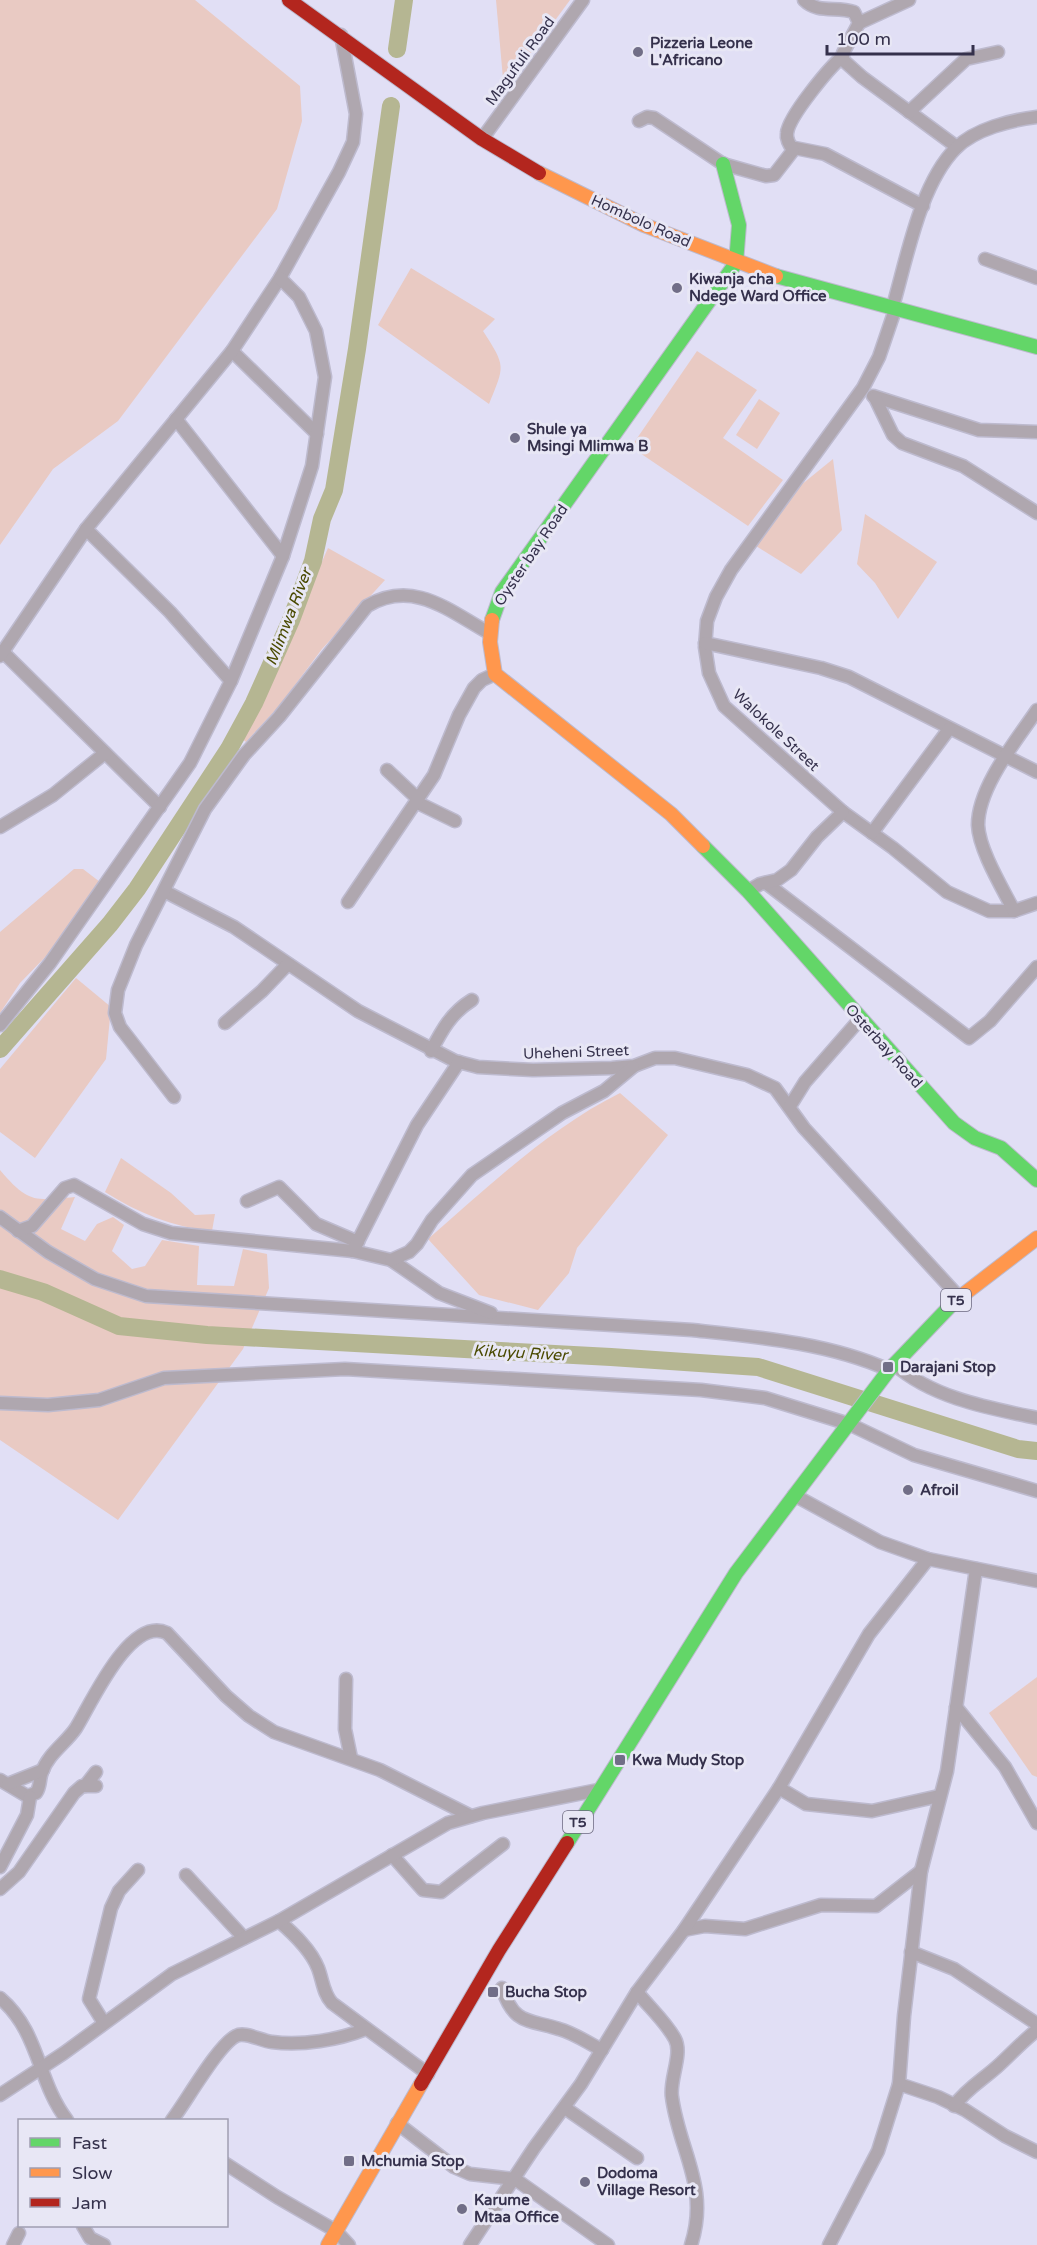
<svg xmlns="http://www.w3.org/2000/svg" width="1037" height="2245" viewBox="0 0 1037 2245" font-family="'Varela Round',sans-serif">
  <rect width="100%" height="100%" fill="#e1dff5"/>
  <g fill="#e9cac3">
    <polygon points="0,0 195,0 300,86 302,121 277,209 118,421 53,469 0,545"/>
    <polygon points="496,0 570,0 504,90"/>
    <path d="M411,268l84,51 -12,12c23,36 22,34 6,73l-111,-79z"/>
    <polygon points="697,351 757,390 723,438 783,480 748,526 631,447"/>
    <polygon points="759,399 780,413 757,449 736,435"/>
    <polygon points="833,459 842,530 801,574 756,546 801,485"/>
    <polygon points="865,514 937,562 898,619 875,583 857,564"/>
    <polygon points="328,548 385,580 322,649 280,705 246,742 241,738 269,682"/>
    <polygon points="74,869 83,869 100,882 54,948 20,983 0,1013 0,932"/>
    <polygon points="76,978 111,1007 106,1059 35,1158 0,1132 0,1069"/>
    <path d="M620,1093l48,42 -91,113 -8,25 -31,37 -59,-15 -51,-56c60,-52 120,-110 192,-146z"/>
    <path d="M121,1158l50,35 24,22 20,-1 -3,17c-39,-4 -74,-18 -107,-39z"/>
    <path d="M0,1170c28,33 34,31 75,27l-14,32 24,12 12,-17 16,-7 11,8 -12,26 20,18 13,-3 17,-26 37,6 -2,39 37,1 9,-37 24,5 2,34 -26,61 -125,171 -118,-80z"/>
    <polygon points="1037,1677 1037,1777 1032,1775 989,1713"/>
  </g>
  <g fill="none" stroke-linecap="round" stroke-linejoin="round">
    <g stroke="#b5b692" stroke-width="18">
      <polyline points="397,49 404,0"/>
      <polyline points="0,1049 110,924 137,889 229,749 254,703 291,620 313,561 322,519 334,490 357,349 391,106"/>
      <polyline points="0,1279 43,1292 119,1326 207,1335 611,1357 758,1367 1018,1449 1037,1451"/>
    </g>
    <defs>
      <g id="street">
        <path d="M804,0c14,14 32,6 50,12l5,11 -16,30v7l19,17 95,70"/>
        <polyline points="859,23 909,0"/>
        <polyline points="909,112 966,59 998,52"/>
        <polyline points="639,121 647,117 654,118 723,164 766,176 774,175 795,148 825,154 923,206"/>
        <polyline points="482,139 583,0"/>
        <path d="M793,150c-4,-6 -7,-11 -6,-17 2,-17 42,-65 55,-76"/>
        <polyline points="985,259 1037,278"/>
        <path d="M893,306c14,-48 27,-122 63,-158 19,-19 55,-28 81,-31"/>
        <polyline points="896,307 879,357 863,388 731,570 716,597 707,621 705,647 709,673 724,706 843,812 893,848 947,892 989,911 1014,911 1037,903"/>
        <polyline points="232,351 317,434"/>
        <polyline points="873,396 979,430 1037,432"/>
        <polyline points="875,398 893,435 902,443 963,466 1037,513"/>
        <polyline points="176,419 283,556"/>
        <polyline points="86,529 170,612 231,681"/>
        <polyline points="705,643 821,668 849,677 1037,772"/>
        <polyline points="3,652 160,807"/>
        <polyline points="0,656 86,529 232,351 280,278 339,172 353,142 356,114 341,35"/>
        <polyline points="387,770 418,799"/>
        <polyline points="416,802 455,821"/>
        <polyline points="0,827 53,795 105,753"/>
        <polyline points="872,833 949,729"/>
        <polyline points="766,883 969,1038 990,1021 1037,967"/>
        <polyline points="164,891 234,927 358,1011 455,1061 478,1067 533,1070 612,1068 634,1066 655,1058 675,1058 747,1075 775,1088 804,1128 959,1297"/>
        <polyline points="748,891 760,884 777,880 791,870 817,837 843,812"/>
        <polyline points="348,902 434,775 459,715 474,688 482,680 495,674"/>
        <path d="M1014,911c-11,-22 -35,-61 -36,-86 0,-38 38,-84 59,-115"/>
        <polyline points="225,1023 262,991 288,964"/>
        <polyline points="0,1025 50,963 190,763 231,681 283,556 312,466 325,377 316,331 299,297 280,278"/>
        <path d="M431,1051c11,-21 20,-38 41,-51"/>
        <path d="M174,1097l-54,-70 -5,-14 3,-23 18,-45 69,-136 39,-54 35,-38 88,-111c46,-27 81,4 122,27"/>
        <polyline points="790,1106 805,1082 860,1019"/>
        <polyline points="247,1201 279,1187 316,1224 358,1242"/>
        <path d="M0,1217l48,35 47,27 51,17 546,34c66,7 137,13 197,40"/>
        <polyline points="18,1231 32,1226 65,1188 74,1185 143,1224 171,1233 353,1251 391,1260 439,1293 491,1313"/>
        <polyline points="353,1251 417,1125 459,1062"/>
        <polyline points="391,1260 409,1252 417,1244 432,1220 472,1175 562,1113 604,1091 633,1067"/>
        <path d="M894,1364c38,34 95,44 143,54"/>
        <polyline points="0,1403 48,1405 99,1400 164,1378 345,1369 701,1390 765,1398 849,1424 914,1455 1037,1491"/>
        <polyline points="794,1495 880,1542 928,1559 1037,1581"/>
        <polyline points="346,1679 345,1729 351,1758"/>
        <polyline points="956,1707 1005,1767 1037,1823"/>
        <path d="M0,1780l27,16 9,-3c5,-7 3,-14 6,-21 6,-18 24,-29 34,-44 15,-24 54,-113 91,-95l59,63 23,20 25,16 106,38 91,46"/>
        <polyline points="8,1784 43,1770"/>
        <polyline points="85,1786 96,1772"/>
        <polyline points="779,1788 806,1804 872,1811 939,1796"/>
        <polyline points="392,1855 423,1890 441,1892 503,1844"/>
        <polyline points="0,1867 27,1815 30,1797"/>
        <polyline points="186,1875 244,1938"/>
        <polyline points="0,1889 19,1872 74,1793 82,1786 96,1786"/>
        <path d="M279,1921c15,13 32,29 39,47 5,13 5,25 14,35l96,71"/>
        <polyline points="684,1930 705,1926 745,1929 821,1905 876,1906 921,1871"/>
        <polyline points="911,1952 954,1969 1037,2024"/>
        <path d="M502,1988c12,37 26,31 57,41 15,4 29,14 43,21"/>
        <path d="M637,1992c12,15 29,30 38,47 8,15 -6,41 -3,58 7,54 38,90 19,148"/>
        <path d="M0,1998c40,34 37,83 67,122"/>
        <polyline points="104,2023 89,1999 111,1908 119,1891 138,1870"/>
        <polyline points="899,2084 938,2097 965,2110 1005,2136 1037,2152"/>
        <polyline points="0,2095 64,2053 172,1974 279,1921 448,1823 483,1813 598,1790"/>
        <path d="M954,2106c13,-18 30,-27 45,-41 13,-12 24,-24 38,-35"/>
        <polyline points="565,2108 637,2158"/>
        <path d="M172,2120c14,-18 46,-75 64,-84 9,-5 25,5 36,6 30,4 66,-2 94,-13"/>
        <polyline points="397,2123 454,2167 470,2174 515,2179 608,2245"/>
        <polyline points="226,2164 277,2197 336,2231 349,2245"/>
        <polyline points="83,2226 90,2238 104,2245"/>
        <polyline points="13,2245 19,2233"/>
        <polyline points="470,2245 534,2148 581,2084 637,1992 684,1930 779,1788 869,1634 928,1559"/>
        <polyline points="829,2245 878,2151 899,2084 904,2016 921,1871 947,1771 976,1569"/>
      </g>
      <g id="fast">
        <polyline points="776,276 1037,347"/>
        <polyline points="492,620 502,592 736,263 739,225 723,164"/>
        <polyline points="703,846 748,891 954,1123 975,1138 1001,1148 1037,1180"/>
        <polyline points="567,1843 736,1573 889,1370 955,1301"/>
      </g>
      <g id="slow">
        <polyline points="539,173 644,225 776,276"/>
        <polyline points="492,620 490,642 495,674 671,814 703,846"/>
        <polyline points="955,1301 1037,1238"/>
        <polyline points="328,2245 421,2084"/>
      </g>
      <g id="jam">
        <polyline points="289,0 482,139 539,173"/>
        <polyline points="421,2084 499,1950 567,1843"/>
      </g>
    </defs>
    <use href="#street" stroke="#bdbace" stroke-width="15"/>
    <use href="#fast" stroke="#bdbace" stroke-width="16"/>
    <use href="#slow" stroke="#bdbace" stroke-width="16"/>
    <use href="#jam" stroke="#bdbace" stroke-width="16"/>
    <use href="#street" stroke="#afa7af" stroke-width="12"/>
    <use href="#fast" stroke="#63d668" stroke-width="14"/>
    <use href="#slow" stroke="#ff974d" stroke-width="14"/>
    <use href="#jam" stroke="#b3261e" stroke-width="14"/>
  </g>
  <g fill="#716e87" stroke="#e8e7f5" stroke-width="2">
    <circle cx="638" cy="52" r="6"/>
    <circle cx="677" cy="288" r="6"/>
    <circle cx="515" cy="438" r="6"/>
    <rect x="882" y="1361" width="12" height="12" rx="3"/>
    <circle cx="908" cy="1490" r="6"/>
    <rect x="614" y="1754" width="12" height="12" rx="3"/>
    <rect x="487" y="1986" width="12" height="12" rx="3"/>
    <rect x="343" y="2155" width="12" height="12" rx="3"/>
    <circle cx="585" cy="2182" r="6"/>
    <circle cx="462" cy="2209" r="6"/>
  </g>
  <g text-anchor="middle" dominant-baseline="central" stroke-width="6" stroke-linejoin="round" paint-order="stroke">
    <g fill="#e8e7f5" stroke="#6b687f" stroke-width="1.5">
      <rect x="941" y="1289" width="30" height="22" rx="4.5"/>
      <rect x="563" y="1811" width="30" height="22" rx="4.5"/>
    </g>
    <g font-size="14" font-weight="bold" fill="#35314c">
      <text x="956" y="1300">T5</text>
      <text x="578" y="1822">T5</text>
    </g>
    <g font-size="15" font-weight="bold" fill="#35314c" stroke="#e8e7f5" text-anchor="start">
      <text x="650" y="43">Pizzeria Leone<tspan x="650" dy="17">L'Africano</tspan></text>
      <text x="689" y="279">Kiwanja cha<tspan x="689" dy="17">Ndege Ward Office</tspan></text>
      <text x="527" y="429">Shule ya<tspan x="527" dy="17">Msingi Mlimwa B</tspan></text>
      <text x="900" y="1367">Darajani Stop</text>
      <text x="920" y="1490">Afroil</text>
      <text x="632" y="1760">Kwa Mudy Stop</text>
      <text x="505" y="1992">Bucha Stop</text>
      <text x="361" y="2161">Mchumia Stop</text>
      <text x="597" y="2173">Dodoma<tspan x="597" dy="17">Village Resort</tspan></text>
      <text x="474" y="2200">Karume<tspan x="474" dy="17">Mtaa Office</tspan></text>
    </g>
    <g font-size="15" fill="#35314c" stroke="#e8e7f5">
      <text transform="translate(520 61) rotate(-54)">Magufuli Road</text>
      <text transform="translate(641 221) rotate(24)">Hombolo Road</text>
      <text transform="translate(531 555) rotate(-56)">Oyster bay Road</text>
      <text transform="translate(776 730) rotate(43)">Walokole Street</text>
      <text transform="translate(884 1046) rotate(48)">Osterbay Road</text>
      <text transform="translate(576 1052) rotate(-2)">Uheheni Street</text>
    </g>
    <g font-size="16" font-style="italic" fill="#4a4a00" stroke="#e8e7f5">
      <text transform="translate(289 617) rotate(-69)">Mlimwa River</text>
      <text transform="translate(520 1353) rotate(3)">Kikuyu River</text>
    </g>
  </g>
  <rect x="18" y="2119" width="210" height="108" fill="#e8e7f5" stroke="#a09eb1" stroke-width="1.5"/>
  <rect x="30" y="2138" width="30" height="9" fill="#63d668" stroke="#a09eb1" stroke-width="1.5"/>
  <text x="72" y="2149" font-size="18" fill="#35314c">Fast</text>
  <rect x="30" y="2168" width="30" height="9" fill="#ff974d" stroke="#a09eb1" stroke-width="1.5"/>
  <text x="72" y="2179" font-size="18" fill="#35314c">Slow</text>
  <rect x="30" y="2198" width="30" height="9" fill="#b3261e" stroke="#a09eb1" stroke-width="1.5"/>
  <text x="72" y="2209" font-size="18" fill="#35314c">Jam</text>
  <path d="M827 45v9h146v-9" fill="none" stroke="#35314c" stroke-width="3"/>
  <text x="836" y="45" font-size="18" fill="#35314c" stroke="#e8e7f5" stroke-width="4.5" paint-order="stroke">100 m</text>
</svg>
